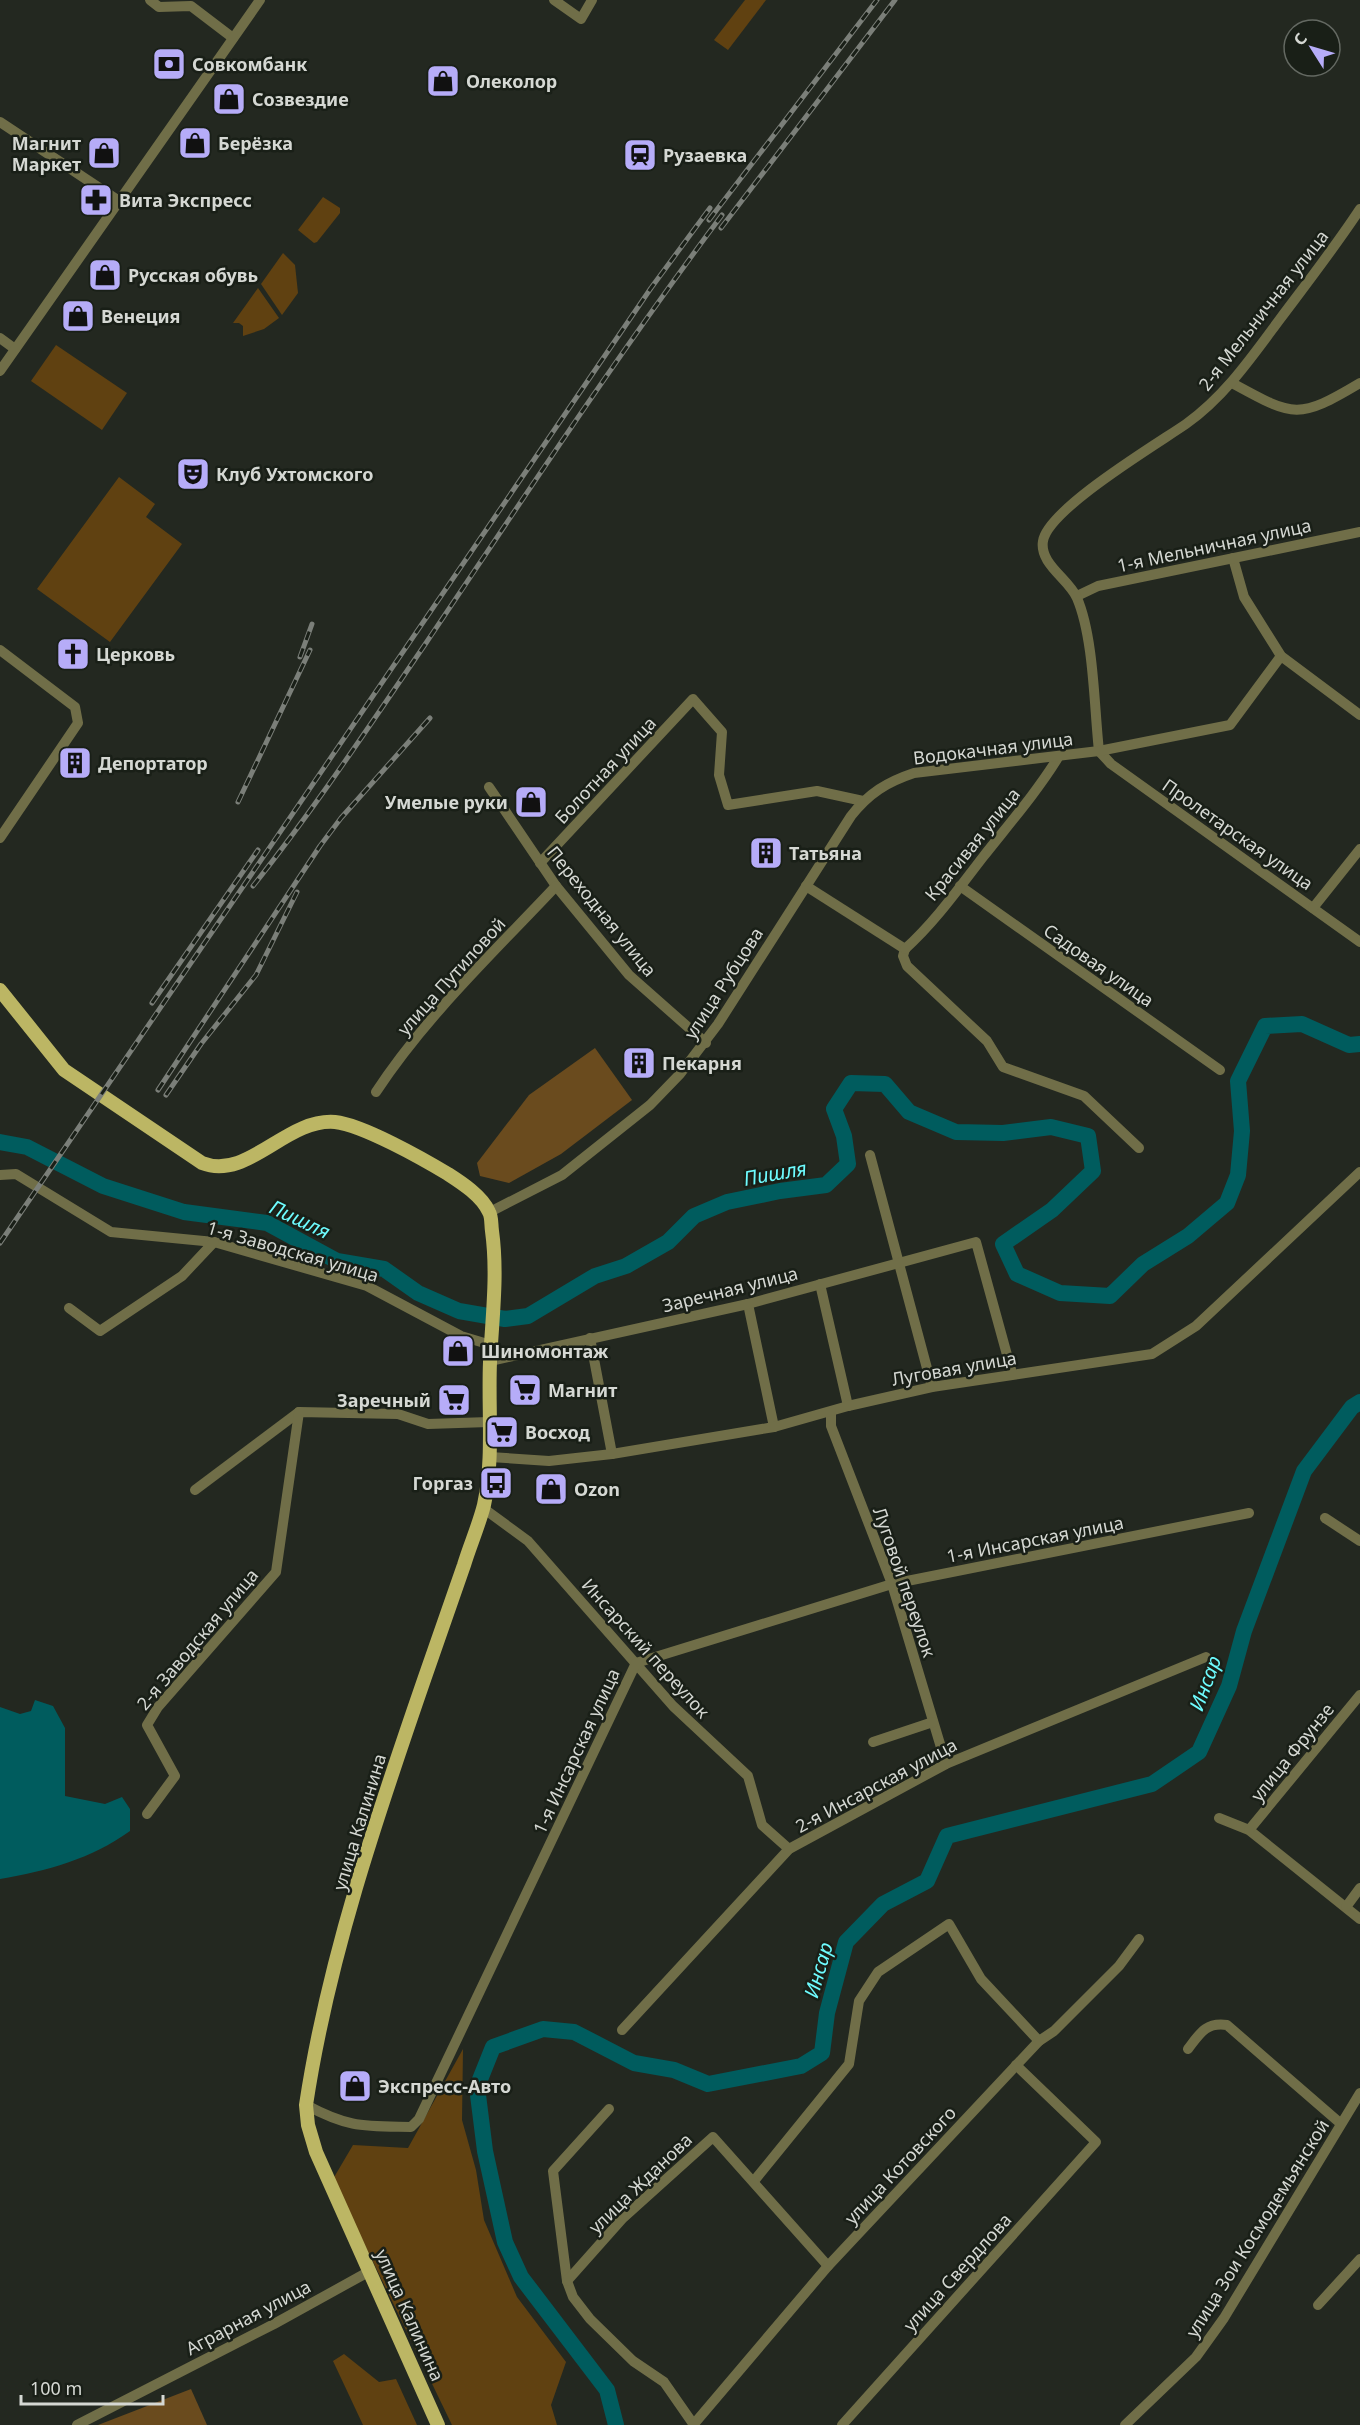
<svg xmlns="http://www.w3.org/2000/svg" width="1360" height="2425" viewBox="0 0 1360 2425" font-family="'Noto Sans',sans-serif">
  <rect width="100%" height="100%" fill="#232820"/>
  <g fill="#604111">
    <polygon points="745,0 766,0 728,50 714,40"/>
    <polygon points="323,197 340,208 340,213 317,242 314,243 298,230"/>
    <polygon points="283,253 295,265 298,293 282,315 261,284"/>
    <polygon points="258,288 279,318 264,329 243,336 243,326 239,323 233,323"/>
    <polygon points="56,345 127,393 102,430 31,381"/>
    <polygon points="119,477 155,504 146,517 182,544 110,642 37,589"/>
    <polygon points="463,2049 462,2120 476,2170 484,2220 517,2297 566,2362 551,2405 557,2425 452,2425 333,2179 353,2145 408,2148"/>
    <polygon points="344,2354 379,2382 396,2379 417,2425 363,2425 333,2361"/>
  </g>
  <g fill="#6a4b1e">
    <polygon points="595,1048 632,1100 561,1154 509,1183 480,1176 477,1163 529,1095"/>
    <polygon points="191,2389 207,2425 98,2425"/>
  </g>
  <path fill="#005c5e" d="M35,1700l18,6 12,22v68l40,8 17,-7 8,12v22c-39,28 -83,40 -130,48v-172l20,7 11,-3z"/>
  <g fill="none" stroke-linecap="round" stroke-linejoin="round">
    <g stroke="#005c5e" stroke-width="16">
      <polyline points="0,1142 27,1147 103,1186 184,1212 267,1223 337,1261 384,1269 418,1293 459,1311 505,1319 528,1316 595,1276 626,1266 668,1242 694,1216 727,1202 780,1191 826,1185 848,1164 844,1136 834,1109 851,1083 885,1084 909,1112 956,1132 1003,1133 1051,1127 1088,1136 1093,1171 1052,1210 1003,1244 1017,1274 1060,1293 1110,1296 1143,1264 1188,1236 1227,1203 1238,1175 1242,1131 1238,1081 1265,1026 1302,1024 1349,1045 1360,1044"/>
      <polyline points="616,2425 607,2390 521,2277 505,2242 485,2151 477,2087 493,2047 543,2029 574,2032 634,2063 674,2070 708,2084 801,2066 822,2053 827,2013 846,1942 883,1904 927,1881 947,1836 1152,1784 1199,1752 1229,1686 1244,1631 1304,1471 1352,1407 1360,1402"/>
    </g>
    <g stroke="#706e48" stroke-width="10">
      <polyline points="150,0 159,7 191,6 233,38"/>
      <polyline points="554,0 581,19 592,0"/>
      <polyline points="0,122 119,201"/>
      <polyline points="0,338 15,349"/>
      <polyline points="0,371 260,0"/>
      <path d="M1232,383c62,34 66,37 128,0"/>
      <polyline points="1233,558 1244,597 1281,656 1360,715"/>
      <polyline points="1077,596 1098,586 1360,532"/>
      <polyline points="0,650 75,707 78,723 0,838"/>
      <path d="M1099,751c-5,-45 -5,-113 -22,-153 -8,-19 -38,-34 -34,-57 5,-32 114,-97 143,-117 39,-28 65,-66 94,-105 27,-36 55,-72 80,-110"/>
      <polyline points="1099,751 1111,764 1360,942"/>
      <polyline points="489,787 556,886 629,975 706,1043"/>
      <polyline points="540,863 693,699 722,732 719,775 728,805 817,791 863,801"/>
      <polyline points="806,886 905,949"/>
      <polyline points="960,886 1220,1070"/>
      <polyline points="1313,908 1360,849"/>
      <polyline points="905,949 903,956 907,966 987,1041 1003,1067 1084,1096 1139,1148"/>
      <path d="M905,949c30,-27 54,-61 78,-92 26,-33 54,-65 76,-101"/>
      <path d="M376,1092c50,-76 118,-140 180,-206"/>
      <polyline points="870,1155 932,1387"/>
      <polyline points="0,1175 16,1174 111,1232 214,1242 367,1286 461,1336 491,1345"/>
      <path d="M490,1212l72,-37 88,-70 30,-31 38,-50 133,-208c18,-23 36,-34 63,-43l185,-22 131,-26 51,-69"/>
      <polyline points="820,1284 848,1406"/>
      <polyline points="748,1304 774,1427"/>
      <polyline points="69,1308 100,1331 182,1276 214,1242"/>
      <polyline points="590,1338 612,1454"/>
      <polyline points="490,1361 748,1304 976,1242 1012,1373"/>
      <polyline points="831,1412 831,1426 892,1584 946,1764"/>
      <polyline points="490,1457 549,1461 612,1454 774,1427 848,1406 932,1387 1152,1354 1196,1326 1360,1172"/>
      <polyline points="195,1490 299,1412"/>
      <polyline points="483,1508 528,1541 673,1706 748,1776 762,1825 789,1849"/>
      <polyline points="1325,1518 1360,1541"/>
      <polyline points="873,1742 933,1722"/>
      <polyline points="147,1814 175,1776 147,1725 158,1707 276,1572 299,1412 398,1414 428,1424 489,1422"/>
      <polyline points="1219,1818 1249,1830 1360,1919"/>
      <polyline points="1249,1830 1360,1695"/>
      <polyline points="1346,1907 1360,1888"/>
      <polyline points="622,2030 789,1849 946,1764 1206,1657"/>
      <path d="M1188,2049c12,-16 18,-27 39,-24l113,98"/>
      <path d="M306,2105c43,23 57,21 105,22l8,-8 217,-456 256,-79 357,-71"/>
      <polyline points="609,2109 553,2171 567,2281 573,2297 590,2319 633,2361 664,2382 694,2425"/>
      <polyline points="754,2181 849,2064 859,2001 878,1972 949,1924 981,1979 1039,2041"/>
      <polyline points="567,2281 623,2218 713,2137 828,2266"/>
      <polyline points="1318,2305 1360,2259"/>
      <polyline points="694,2424 828,2266 1039,2041 1054,2031 1119,1966 1139,1939"/>
      <polyline points="77,2425 274,2324 370,2271"/>
      <polyline points="842,2425 1096,2142 1016,2065"/>
      <polyline points="1125,2425 1196,2357 1224,2318 1360,2093"/>
    </g>
    <path stroke="#bcb664" stroke-width="14" d="M0,990l64,80 138,93c46,18 84,-45 133,-41 28,3 88,37 113,52 14,9 34,22 41,38 3,5 2,13 3,19 6,44 0,87 -2,131 -2,47 4,97 -6,143 -5,20 -14,40 -20,60 -13,37 -26,75 -39,112 -48,139 -97,282 -119,428l2,20 8,27 122,273"/>
    <defs>
      <g id="rail">
        <polyline points="709,220 877,0"/>
        <polyline points="721,228 895,0"/>
        <polyline points="300,657 312,624"/>
        <polyline points="238,802 310,650"/>
        <path d="M253,886c62,-78 117,-161 173,-243 97,-144 192,-289 296,-428"/>
        <polyline points="152,1003 258,850"/>
        <polyline points="158,1090 320,846 341,818 430,718"/>
        <polyline points="166,1095 201,1044 256,975 297,892"/>
        <polyline points="0,1243 651,288 710,208"/>
      </g>
    </defs>
    <use href="#rail" stroke="#7b7f79" stroke-width="5"/>
    <use href="#rail" stroke="#191f17" stroke-width="3" stroke-dasharray="9" stroke-linecap="butt"/>
  </g>
  <defs>
    <symbol id="bank-square" viewBox="-11 -11 22 22"><rect x="-9" y="-9" width="18" height="18" rx="4" fill="#b6acf8" stroke="#191f17"/><path d="M-6-4H6V4H-6ZM0-2.3a2.3 2.3 0 1 0 0 4.6a2.3 2.3 0 1 0 0-4.6Z" fill="#111"/></symbol>
    <symbol id="shop-square" viewBox="-11 -11 22 22"><rect x="-9" y="-9" width="18" height="18" rx="4" fill="#b6acf8" stroke="#191f17"/><path d="M-5-2.5h2.3a2.7 3.5 0 0 1 5.4 0H5L5.5 6h-11ZM-1.5-2.5h3a1.5 2.3 0 0 0-3 0Z" fill="#111"/></symbol>
    <symbol id="station-square" viewBox="-11 -11 22 22"><rect x="-9" y="-9" width="18" height="18" rx="4" fill="#b6acf8" stroke="#191f17"/><path d="M-3-6H3Q5-6 5-4V2Q5 4 3 4L4.5 6H3L1.5 4h-3L-3 6H-4.5L-3 4Q-5 4-5 2V-4Q-5-6-3-6ZM-3.5-4v3h7v-3ZM-3.5 1v1.5H-2V1ZM2 1v1.5H3.5V1Z" fill="#111"/></symbol>
    <symbol id="pharmacy-square" viewBox="-11 -11 22 22"><rect x="-9" y="-9" width="18" height="18" rx="4" fill="#b6acf8" stroke="#191f17"/><path d="M-2-6h4v4h4v4h-4v4h-4v-4h-4v-4h4Z" fill="#111"/></symbol>
    <symbol id="theatre-square" viewBox="-11 -11 22 22"><rect x="-9" y="-9" width="18" height="18" rx="4" fill="#b6acf8" stroke="#191f17"/><path d="M-5-5.5Q0-4 5-5.5V0Q5 5 0 6Q-5 5-5 0ZM-3.3-2.5H-1v1.5H-3.3ZM1-2.5H3.3v1.5H1ZM-2.8 1Q0 5.5 2.8 1Z" fill="#111"/></symbol>
    <symbol id="church-square" viewBox="-11 -11 22 22"><rect x="-9" y="-9" width="18" height="18" rx="4" fill="#b6acf8" stroke="#191f17"/><path d="M-1.2-6h2.4v3.5h3.3v2.4h-3.3V6h-2.4V-.1h-3.3v-2.4h3.3Z" fill="#111"/></symbol>
    <symbol id="building-square" viewBox="-11 -11 22 22"><rect x="-9" y="-9" width="18" height="18" rx="4" fill="#b6acf8" stroke="#191f17"/><path d="M-4-6H4V6H1V3H-1V6H-4ZM-2.5-4.3h1.7v1.8h-1.7ZM.8-4.3h1.7v1.8H.8ZM-2.5-1h1.7V.8h-1.7ZM.8-1h1.7V.8H.8Z" fill="#111"/></symbol>
    <symbol id="supermarket-square" viewBox="-11 -11 22 22"><rect x="-9" y="-9" width="18" height="18" rx="4" fill="#b6acf8" stroke="#191f17"/><path d="M-6-5.5h2.5l.6 2H6L4.5 2H-2.5L-4.4-4H-6ZM-1.5 3.2a1.3 1.3 0 1 0 .1 0ZM3 3.2a1.3 1.3 0 1 0 .1 0Z" fill="#111"/></symbol>
    <symbol id="bus-square" viewBox="-11 -11 22 22"><rect x="-9" y="-9" width="18" height="18" rx="4" fill="#b6acf8" stroke="#191f17"/><path d="M-5-6H5V4H4V6H2V4H-2V6H-4V4H-5ZM-3.5-4V0h7V-4ZM-3.5 1.2v1.5H-2V1.2ZM2 1.2v1.5H3.5V1.2Z" fill="#111"/></symbol>
  </defs>
  <g fill-rule="evenodd">
    <use href="#bank-square" x="150" y="45" width="38" height="38"/>
    <use href="#shop-square" x="424" y="62" width="38" height="38"/>
    <use href="#shop-square" x="210" y="80" width="38" height="38"/>
    <use href="#shop-square" x="176" y="124" width="38" height="38"/>
    <use href="#shop-square" x="85" y="134" width="38" height="38"/>
    <use href="#station-square" x="621" y="136" width="38" height="38"/>
    <use href="#pharmacy-square" x="77" y="181" width="38" height="38"/>
    <use href="#shop-square" x="86" y="256" width="38" height="38"/>
    <use href="#shop-square" x="59" y="297" width="38" height="38"/>
    <use href="#theatre-square" x="174" y="455" width="38" height="38"/>
    <use href="#church-square" x="54" y="635" width="38" height="38"/>
    <use href="#building-square" x="56" y="744" width="38" height="38"/>
    <use href="#shop-square" x="512" y="783" width="38" height="38"/>
    <use href="#building-square" x="747" y="834" width="38" height="38"/>
    <use href="#building-square" x="620" y="1044" width="38" height="38"/>
    <use href="#shop-square" x="439" y="1332" width="38" height="38"/>
    <use href="#supermarket-square" x="506" y="1371" width="38" height="38"/>
    <use href="#supermarket-square" x="435" y="1381" width="38" height="38"/>
    <use href="#supermarket-square" x="483" y="1413" width="38" height="38"/>
    <use href="#bus-square" x="477" y="1464" width="38" height="38"/>
    <use href="#shop-square" x="532" y="1470" width="38" height="38"/>
    <use href="#shop-square" x="336" y="2067" width="38" height="38"/>
  </g>
  <g text-anchor="middle" dominant-baseline="central" stroke-width="5" stroke-linejoin="round" paint-order="stroke">
    <g font-size="18" font-weight="bold" fill="#d5d8d3" stroke="#191f17" text-anchor="start">
      <text x="192" y="64">Совкомбанк</text>
      <text x="466" y="81">Олеколор</text>
      <text x="252" y="99">Созвездие</text>
      <text x="81" y="143" text-anchor="end">Магнит<tspan x="81" dy="21">Маркет</tspan></text>
      <text x="218" y="143">Берёзка</text>
      <text x="663" y="155">Рузаевка</text>
      <text x="119" y="200">Вита Экспресс</text>
      <text x="128" y="275">Русская обувь</text>
      <text x="101" y="316">Венеция</text>
      <text x="216" y="474">Клуб Ухтомского</text>
      <text x="96" y="654">Церковь</text>
      <text x="98" y="763">Депортатор</text>
      <text x="508" y="802" text-anchor="end">Умелые руки</text>
      <text x="789" y="853">Татьяна</text>
      <text x="662" y="1063">Пекарня</text>
      <text x="481" y="1351">Шиномонтаж</text>
      <text x="548" y="1390">Магнит</text>
      <text x="431" y="1400" text-anchor="end">Заречный</text>
      <text x="525" y="1432">Восход</text>
      <text x="473" y="1483" text-anchor="end">Горгаз</text>
      <text x="574" y="1489">Ozon</text>
      <text x="378" y="2086">Экспресс-Авто</text>
    </g>
    <g font-size="18" fill="#d5d8d3" stroke="#191f17">
      <text transform="translate(1263 310) rotate(-52)">2-я Мельничная улица</text>
      <text transform="translate(1214 545) rotate(-12)">1-я Мельничная улица</text>
      <text transform="translate(993 748) rotate(-7)">Водокачная улица</text>
      <text transform="translate(605 770) rotate(-47)">Болотная улица</text>
      <text transform="translate(1238 834) rotate(35)">Пролетарская улица</text>
      <text transform="translate(972 844) rotate(-51)">Красивая улица</text>
      <text transform="translate(602 911) rotate(51)">Переходная улица</text>
      <text transform="translate(1099 965) rotate(35)">Садовая улица</text>
      <text transform="translate(451 976) rotate(-48)">улица Путиловой</text>
      <text transform="translate(723 983) rotate(-57)">улица Рубцова</text>
      <text transform="translate(293 1251) rotate(16)">1-я Заводская улица</text>
      <text transform="translate(730 1289) rotate(-14)">Заречная улица</text>
      <text transform="translate(954 1368) rotate(-10)">Луговая улица</text>
      <text transform="translate(1035 1539) rotate(-11)">1-я Инсарская улица</text>
      <text transform="translate(905 1582) rotate(71)">Луговой переулок</text>
      <text transform="translate(197 1639) rotate(-50)">2-я Заводская улица</text>
      <text transform="translate(646 1648) rotate(48)">Инсарский переулок</text>
      <text transform="translate(576 1751) rotate(-65)">1-я Инсарская улица</text>
      <text transform="translate(1292 1752) rotate(-51)">улица Фрунзе</text>
      <text transform="translate(876 1785) rotate(-28)">2-я Инсарская улица</text>
      <text transform="translate(359 1822) rotate(-73)">улица Калинина</text>
      <text transform="translate(900 2165) rotate(-47)">улица Котовского</text>
      <text transform="translate(640 2183) rotate(-44)">улица Жданова</text>
      <text transform="translate(1257 2228) rotate(-58)">улица Зои Космодемьянской</text>
      <text transform="translate(957 2272) rotate(-48)">улица Свердлова</text>
      <text transform="translate(410 2315) rotate(66)">улица Калинина</text>
      <text transform="translate(248 2317) rotate(-28)">Аграрная улица</text>
    </g>
    <g font-size="20" font-style="italic" fill="#6efcff" stroke="#191f17">
      <text transform="translate(775 1173) rotate(-10)">Пишля</text>
      <text transform="translate(300 1219) rotate(25)">Пишля</text>
      <text transform="translate(1205 1683) rotate(-70)">Инсар</text>
      <text transform="translate(818 1970) rotate(-74)">Инсар</text>
    </g>
  </g>
  <g transform="translate(1312 48) rotate(307)"><circle r="28" fill="#191f17" stroke="#646962" stroke-width="1.5"/>
  <path d="M0-4.5L10 22L0 15L-10 22Z" fill="#b6acf8"/>
  <text y="-9" font-size="16" font-weight="bold" text-anchor="middle" fill="#d5d8d3">С</text>
  </g>
  <path d="M21 2395v9h142v-9" fill="none" stroke="#d5d8d3" stroke-width="3"/>
  <text x="30" y="2395" font-size="18" fill="#d5d8d3" stroke="#191f17" stroke-width="4.5" paint-order="stroke">100 m</text>
</svg>
